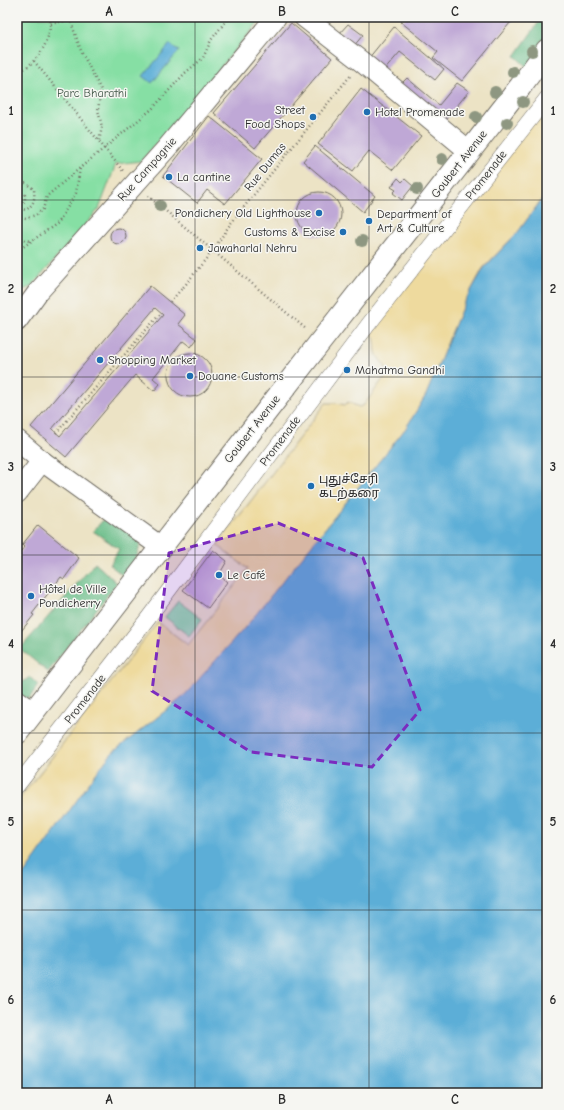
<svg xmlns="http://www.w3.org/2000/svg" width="564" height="1110" viewBox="0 0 564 1110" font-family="'Comic Neue','Noto Sans Tamil',sans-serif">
  <rect width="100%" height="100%" fill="#f6f6f2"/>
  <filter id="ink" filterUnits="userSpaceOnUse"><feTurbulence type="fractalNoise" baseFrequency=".025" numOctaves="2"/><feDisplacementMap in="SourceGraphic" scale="8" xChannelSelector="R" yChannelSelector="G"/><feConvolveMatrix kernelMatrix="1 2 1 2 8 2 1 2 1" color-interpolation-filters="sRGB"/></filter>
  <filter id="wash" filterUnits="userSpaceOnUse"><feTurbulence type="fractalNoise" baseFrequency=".012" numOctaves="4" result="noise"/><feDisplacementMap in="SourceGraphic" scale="16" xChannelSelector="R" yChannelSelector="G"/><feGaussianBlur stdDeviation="0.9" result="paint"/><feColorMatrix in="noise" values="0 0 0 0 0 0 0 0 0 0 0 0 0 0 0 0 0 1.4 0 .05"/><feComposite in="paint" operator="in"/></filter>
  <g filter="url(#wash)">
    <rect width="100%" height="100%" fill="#ece3c5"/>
    <g fill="#86dfa4" stroke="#588568">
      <polygon points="17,17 263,17 141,161 116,164 99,209 31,287 17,292"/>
      <polygon points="178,601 202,619 189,636 165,617"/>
    </g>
    <g fill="#6cbe8a" stroke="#4c745a">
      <polygon points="541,19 547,23 547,40 527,67 515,56"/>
      <polygon points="107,516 142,538 135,563 127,579 110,565 119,549 93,531"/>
      <polygon points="95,563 117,583 48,672 20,649"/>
      <polygon points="30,677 38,685 29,699 17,695 17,686"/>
    </g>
    <path fill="#eeda9e" stroke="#8c8264" d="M547,102v90l-29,40 -35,36 -19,35 -38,92 -20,33 -157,195 -66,74 -71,56 -12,15 -76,106 -7,8v-80l141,-180 30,23 60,-76 -31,-24 109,-142h10l9,2 3,-3 11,5 5,-2 22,-30c3,-10 -6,-12 -9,-20 -2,-4 -1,-8 -2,-13 0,-4 -3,-8 -5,-12z"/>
    <g fill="#5baed7" stroke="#436c81">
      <polygon points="170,44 179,51 152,83 143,76"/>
      <polygon points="547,192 547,1093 17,1093 17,882 24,874 100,768 112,753 183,697 249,623 406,428 426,395 464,303 484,268 518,232"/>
    </g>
    <g id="blocks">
      <g fill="#bfa8d6" fill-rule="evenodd">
        <polygon points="406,17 515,17 462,81 433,58 438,52 401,22"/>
        <polygon points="291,23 332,58 255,148 214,113"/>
        <polygon points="348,24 363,35 353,47 338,35"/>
        <polygon points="394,27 444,69 435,80 400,52 383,72 368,59"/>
        <polygon points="407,78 439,105 457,83 469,91 444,122 399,86"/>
        <polygon points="361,89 421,136 393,170 369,151 353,171 318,144"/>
        <polygon points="209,116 262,159 225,204 207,190 197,203 163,176"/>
        <polygon points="315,146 375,196 363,212 303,161"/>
        <polygon points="398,178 402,182 405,179 413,186 402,200 393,193 396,190 391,187"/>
        <circle cx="319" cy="214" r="22"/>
        <circle cx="118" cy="236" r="8"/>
        <path d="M150,286l35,29 -7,9 19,15 -6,8 -8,-6 -30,37 7,6 -6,7 -19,-16 -69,82 -35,-30zM155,308l8,7 -103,121 -8,-7z"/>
        <circle cx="190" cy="375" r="22"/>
        <polygon points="38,525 79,558 64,579 61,577 32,614 34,615 18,635 17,634 17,556 24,547 22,545"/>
        <polygon points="213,550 227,561 219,575 227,582 208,608 183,590"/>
      </g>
    </g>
  </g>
  <g filter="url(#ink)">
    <use href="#blocks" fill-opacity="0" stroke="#6f6b61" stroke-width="1"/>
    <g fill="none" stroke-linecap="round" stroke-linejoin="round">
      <defs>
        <polyline id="pedestrian" points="17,786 148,618 368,325 547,98"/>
        <g id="minor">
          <polyline points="304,17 362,62 469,151"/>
          <polyline points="17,321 38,292 166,149 276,17"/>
          <polyline points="17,440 42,461 161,547"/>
          <polyline points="17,493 42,461"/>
          <polyline points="17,700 33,712"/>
        </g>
        <polyline id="tertiary" points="17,733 321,341 520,87 547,50"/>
      </defs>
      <use href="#pedestrian" stroke="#6f6b61" stroke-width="16"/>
      <use href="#minor" stroke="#6f6b61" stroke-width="22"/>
      <use href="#tertiary" stroke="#6f6b61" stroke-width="24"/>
      <g stroke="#6f6b61" stroke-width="2.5" stroke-dasharray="1 3" stroke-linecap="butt">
        <polyline points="70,19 81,51 101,90 98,110 102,127 99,141"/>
        <polyline points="51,24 80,17"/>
        <polyline points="34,61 123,171"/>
        <path d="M17,73c21,-10 35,-33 33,-56"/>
        <path d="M17,184l8,-1 9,6c1,11 0,15 -8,21l-9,-2"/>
        <polyline points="17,192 20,192 25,195 25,201 22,204 21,201 22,197 17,196"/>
        <polyline points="148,196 306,329"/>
        <polyline points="17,216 26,218 36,215 43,209 47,196 80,168"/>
        <polyline points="17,238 31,241"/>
        <polyline points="17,251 58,223 76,193 80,168 152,109 185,73 203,58 211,40 229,17"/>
        <polyline points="170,302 186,284 213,250 231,223 350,76"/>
        <polyline points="56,433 161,313"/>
      </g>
      <use href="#pedestrian" stroke="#fff" stroke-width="15"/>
      <use href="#minor" stroke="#fff" stroke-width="20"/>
      <use href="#tertiary" stroke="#fff" stroke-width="22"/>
    </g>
    <g fill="#8e9781">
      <circle cx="532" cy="51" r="6"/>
      <circle cx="513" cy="72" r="6"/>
      <circle cx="495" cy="92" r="6"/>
      <circle cx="523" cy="102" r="6"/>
      <circle cx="476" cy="117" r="6"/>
      <circle cx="507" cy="123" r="6"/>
      <circle cx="442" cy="159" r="6"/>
      <circle cx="417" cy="189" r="6"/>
      <circle cx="160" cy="206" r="6"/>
      <circle cx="362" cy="241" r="6"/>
    </g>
  </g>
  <path fill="#7b2cbf" fill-opacity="0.2" stroke="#7b2cbf" stroke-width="3" stroke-dasharray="8 5" stroke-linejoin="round" d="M278,523l85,35 57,152 -48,57 -121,-15 -99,-61 17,-138z"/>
  <path fill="none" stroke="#2b2b2b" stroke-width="1" stroke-opacity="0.55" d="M195,17v1076M369,17v1076M17,200h530M17,377h530M17,555h530M17,733h530M17,910h530"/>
  <g fill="#1f6fb2" stroke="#f6f6f2" stroke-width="1.5">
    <circle cx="367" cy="112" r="4"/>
    <circle cx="313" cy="117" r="4"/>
    <circle cx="169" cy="177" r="4"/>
    <circle cx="319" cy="213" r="4"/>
    <circle cx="369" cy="221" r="4"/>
    <circle cx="343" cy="232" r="4"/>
    <circle cx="200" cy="248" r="4"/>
    <circle cx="100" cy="360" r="4"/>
    <circle cx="347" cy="370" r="4"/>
    <circle cx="190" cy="376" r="4"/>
    <circle cx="311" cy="486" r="4"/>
    <circle cx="219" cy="575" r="4"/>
    <circle cx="31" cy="596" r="4"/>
  </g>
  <g text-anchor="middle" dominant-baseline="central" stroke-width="3" stroke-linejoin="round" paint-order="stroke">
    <g font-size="12" fill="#425849" stroke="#f6f6f2">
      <text x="92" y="93">Parc Bharathi</text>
    </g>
    <g font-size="12" fill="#2b2b2b" stroke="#f6f6f2" text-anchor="start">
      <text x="305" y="110" text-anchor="end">Street<tspan x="305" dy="14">Food Shops</tspan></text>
      <text x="375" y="112">Hotel Promenade</text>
      <text x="177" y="177">La cantine</text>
      <text x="311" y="213" text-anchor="end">Pondichery Old Lighthouse</text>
      <text x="377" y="214">Department of<tspan x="377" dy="14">Art &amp; Culture</tspan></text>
      <text x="335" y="232" text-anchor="end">Customs &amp; Excise</text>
      <text x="208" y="248">Jawaharlal Nehru</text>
      <text x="108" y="360">Shopping Market</text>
      <text x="355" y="370">Mahatma Gandhi</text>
      <text x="198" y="376">Douane Customs</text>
      <text x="319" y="479">புதுச்சேரி<tspan x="319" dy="14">கடற்கரை</tspan></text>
      <text x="227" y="575">Le Café</text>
      <text x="39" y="589">Hôtel de Ville<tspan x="39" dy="14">Pondicherry</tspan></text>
    </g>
    <g font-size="12" fill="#2b2b2b" stroke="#f6f6f2">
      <text transform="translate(459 164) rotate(-52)">Goubert Avenue</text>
      <text transform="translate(265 167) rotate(-51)">Rue Dumas</text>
      <text transform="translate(147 169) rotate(-48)">Rue Campagnie</text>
      <text transform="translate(486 175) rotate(-52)">Promenade</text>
      <text transform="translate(252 429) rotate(-52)">Goubert Avenue</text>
      <text transform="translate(280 441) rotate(-53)">Promenade</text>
      <text transform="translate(85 699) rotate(-52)">Promenade</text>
    </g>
  </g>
  <rect width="564" height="1110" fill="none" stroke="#f6f6f2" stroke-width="44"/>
  <rect x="22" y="22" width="520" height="1066" fill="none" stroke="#2b2b2b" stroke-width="1.5"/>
  <g font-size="13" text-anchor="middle" font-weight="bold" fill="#2b2b2b">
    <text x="109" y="16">A</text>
    <text x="282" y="16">B</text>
    <text x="455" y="16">C</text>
    <text x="11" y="115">1</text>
    <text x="553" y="115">1</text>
    <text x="11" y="293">2</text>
    <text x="553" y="293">2</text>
    <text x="11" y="471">3</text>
    <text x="553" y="471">3</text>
    <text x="11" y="648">4</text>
    <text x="553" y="648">4</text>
    <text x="11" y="826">5</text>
    <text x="553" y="826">5</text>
    <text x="11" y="1004">6</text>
    <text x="553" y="1004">6</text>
    <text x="109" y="1104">A</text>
    <text x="282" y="1104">B</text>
    <text x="455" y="1104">C</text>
  </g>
</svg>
